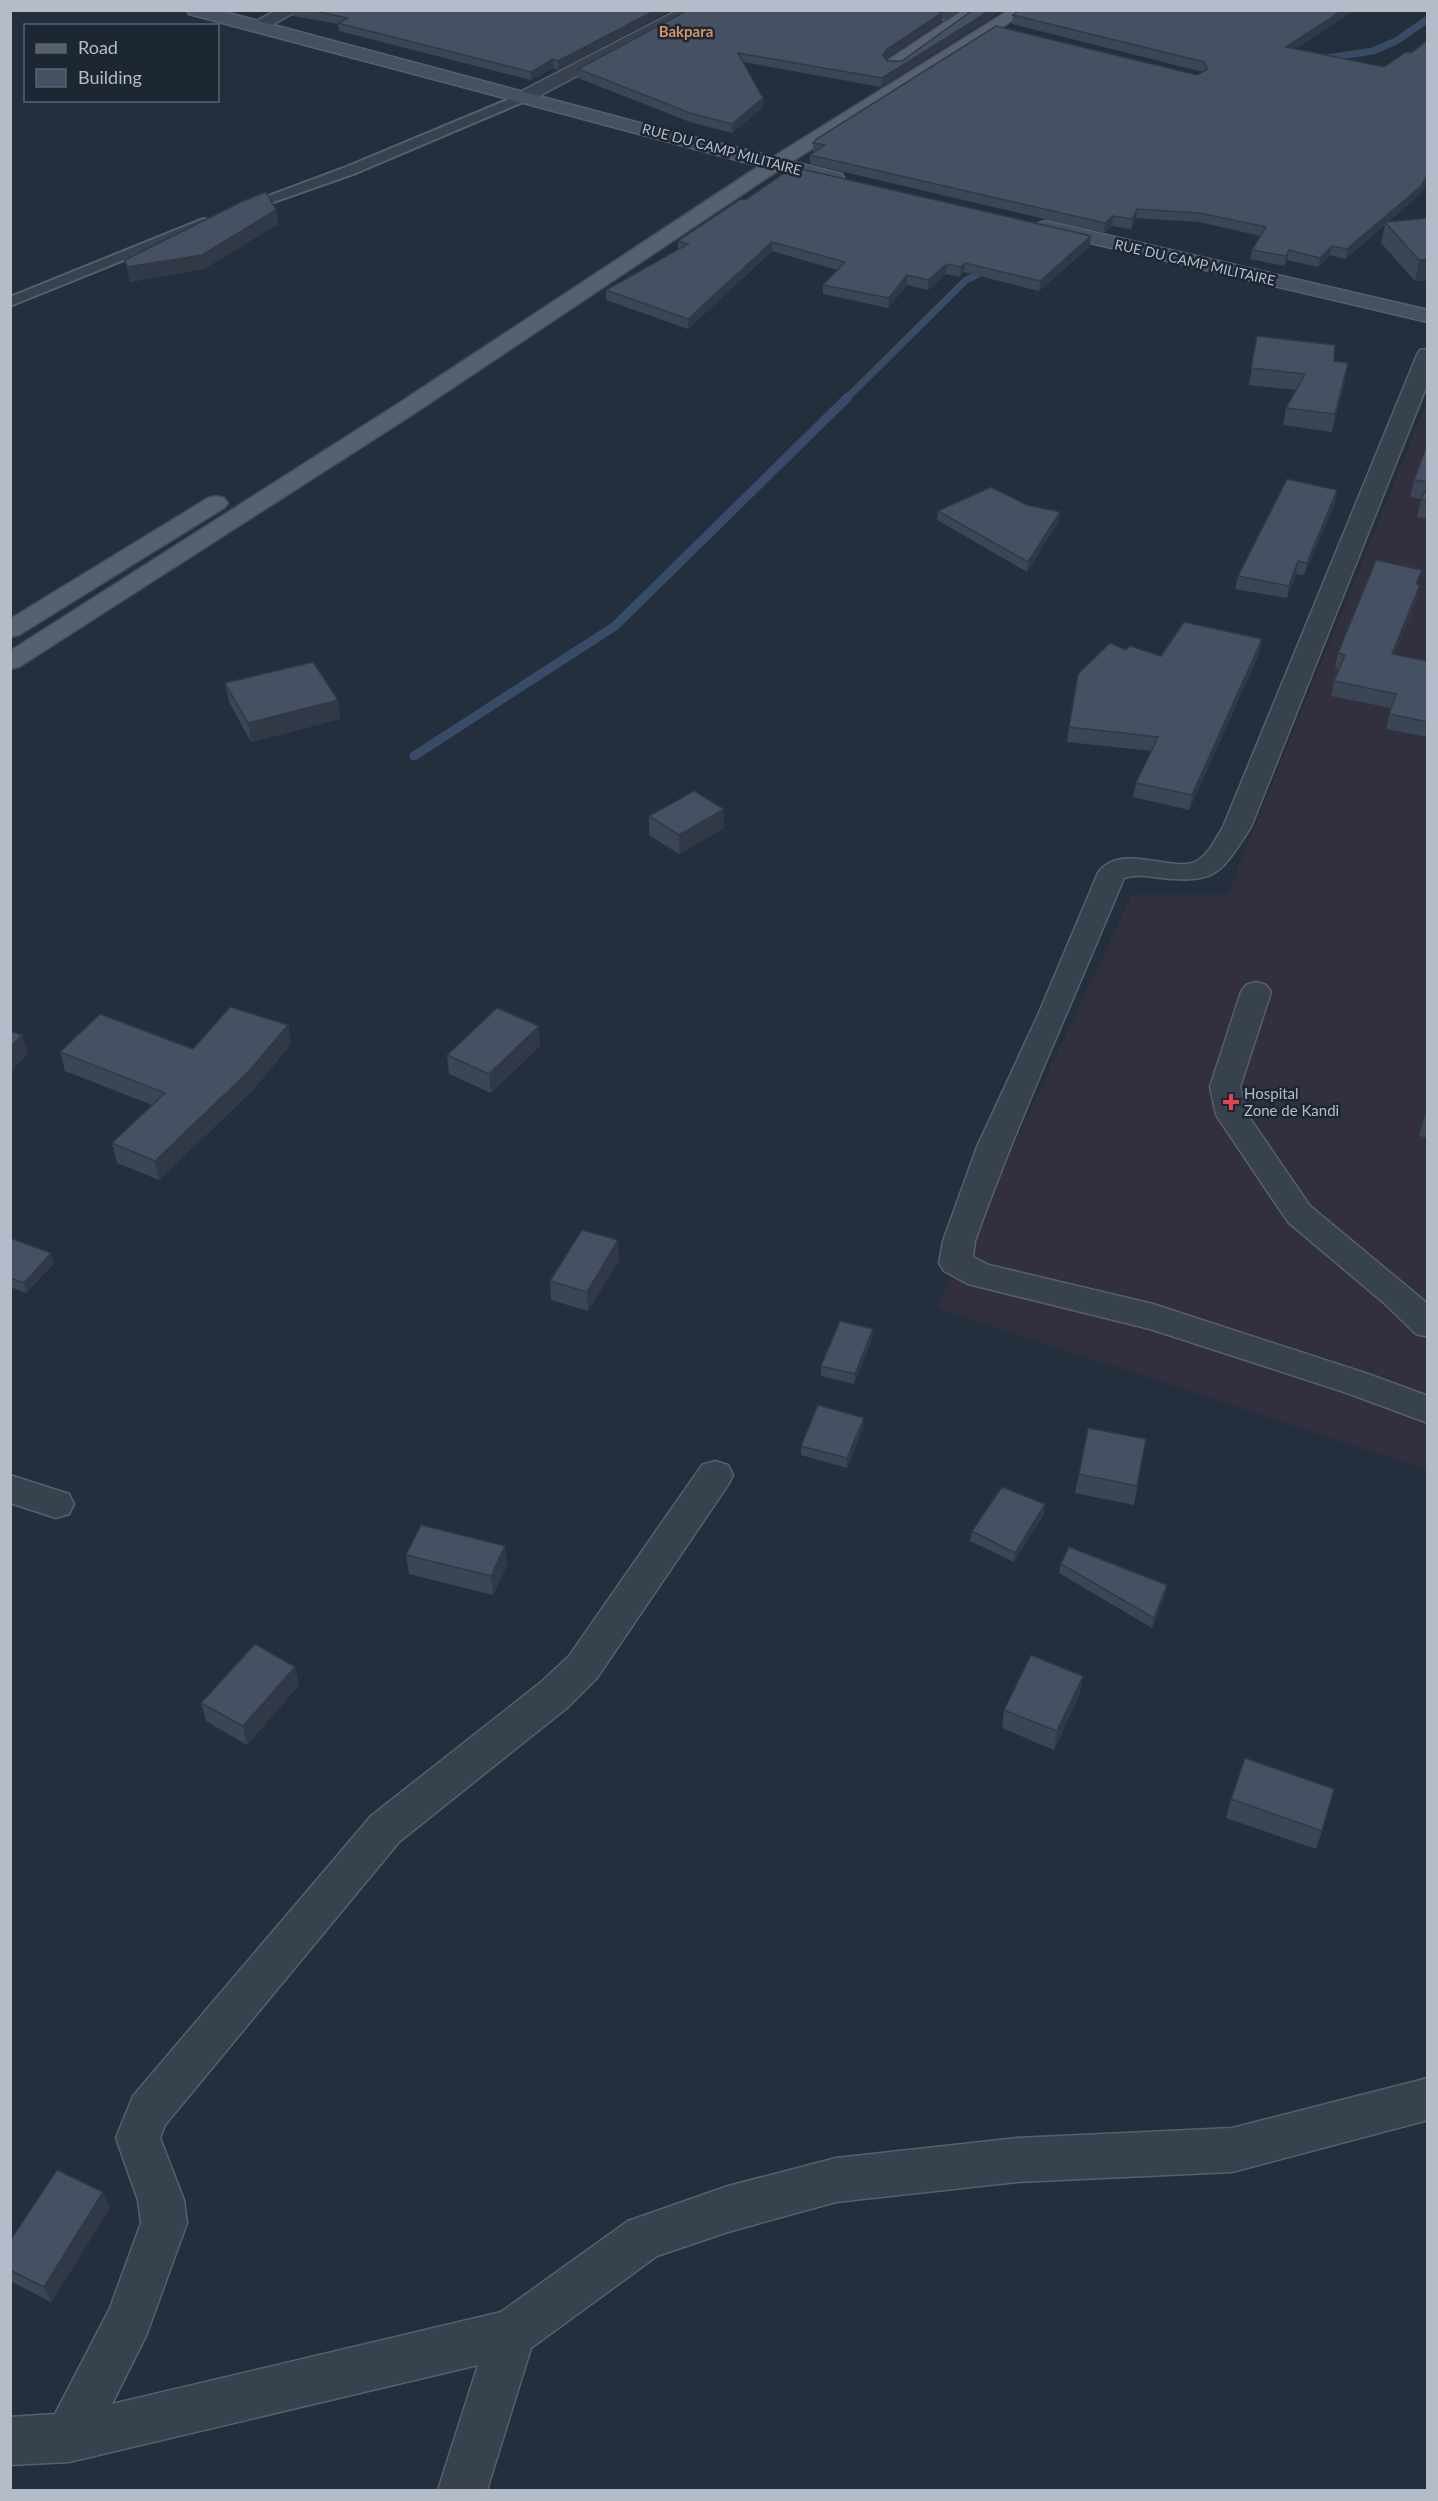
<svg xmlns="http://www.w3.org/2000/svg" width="1438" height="2501" viewBox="0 0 1438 2501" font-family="Lato,sans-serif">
  <rect width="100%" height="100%" fill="#242f3e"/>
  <polygon fill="#32303f" points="1427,402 1427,1470 937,1308 1132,895 1227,895"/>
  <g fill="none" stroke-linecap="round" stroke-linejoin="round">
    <g stroke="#394c67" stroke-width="7">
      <polyline points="1321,59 1373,51 1396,41 1428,19"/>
      <polyline points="847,398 966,280 989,269"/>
    </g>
    <polyline stroke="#394c67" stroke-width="9" points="414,756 615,626 848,397"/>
    <defs>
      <g id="lane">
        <polygon points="526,92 530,93 530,99 356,173 248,211 238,211 236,208 346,167"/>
        <polygon points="203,219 208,220 208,226 10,306 10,297"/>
      </g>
      <g id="street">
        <polygon points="276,10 299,10 263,30 257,31 248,26"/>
        <polygon points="678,10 700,10 532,100 520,100 517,96 520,92"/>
        <polygon points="918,10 948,10 968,15 970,19 962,24 920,14"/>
        <path d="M1428,349v34l-177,444c-30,45 -32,57 -90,51 -13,-2 -24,-4 -37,0 -50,121 -105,240 -149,363l-2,16 16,8 164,39 215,70 60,22v27l-84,-31 -194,-63 -182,-45 -24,-13 -5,-8 4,-22 34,-94 61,-132 60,-142c22,-32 76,1 99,-12 12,-7 19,-23 26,-34l194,-472 3,-5z"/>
        <polygon points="1256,982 1266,985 1271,992 1240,1087 1247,1114 1310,1206 1428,1304 1428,1337 1416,1334 1384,1303 1288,1222 1216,1115 1210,1087 1241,992 1246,985"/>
        <polygon points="715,1461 728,1465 733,1475 728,1485 597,1678 568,1707 399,1842 165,2125 160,2138 184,2200 187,2223 146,2336 112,2404 501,2312 628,2221 728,2186 836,2158 1017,2138 1232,2128 1428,2078 1428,2120 1232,2172 1017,2182 836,2202 728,2232 657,2256 531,2348 487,2490 438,2490 478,2365 69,2462 10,2465 10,2417 55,2414 110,2308 141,2223 138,2200 116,2138 133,2096 371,1816 540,1683 569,1656 702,1465"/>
        <polygon points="10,1475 69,1494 74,1504 69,1514 56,1518 10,1503"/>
      </g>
      <g id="secondary">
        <polygon points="187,10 217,10 281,27 681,134 842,174 844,178 835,184 748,163 189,14"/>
        <polygon points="1046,221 1428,310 1428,322 1039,231 1036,227 1039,223"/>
      </g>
      <g id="primary">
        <polygon points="963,10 983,10 900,68 888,68 885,64 888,60"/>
        <polygon points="1009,10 1029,10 782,168 412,415 19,667 10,669 10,651 396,405 768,160"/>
        <polygon points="216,496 224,498 228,503 224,508 19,635 10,637 10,619 208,498"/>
      </g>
    </defs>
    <use href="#lane" stroke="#565f6c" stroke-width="4"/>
    <use href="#street" stroke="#565f6c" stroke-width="3"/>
    <use href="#secondary" stroke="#565f6c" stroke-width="3"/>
    <use href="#primary" stroke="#414a57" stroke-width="3"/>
    <use href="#lane" fill="#38414e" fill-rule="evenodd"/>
    <use href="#street" fill="#38414e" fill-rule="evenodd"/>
    <use href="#secondary" fill="#465061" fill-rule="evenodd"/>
    <use href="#primary" fill="#56606e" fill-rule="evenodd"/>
  </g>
  <g fill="#3b4654">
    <polygon points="293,10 672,10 558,70 554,68 531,80 339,31 338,24 293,16"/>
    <polygon points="1355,10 1295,49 1384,67 1411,53 1428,40 1428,180 1419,195 1388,222 1428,218 1428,280 1415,281 1381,243 1385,225 1345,259 1330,255 1318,267 1287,260 1284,266 1250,259 1252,250 1261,236 1199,222 1136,218 1131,229 1112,226 1104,233 810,164 810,155 815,152 813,152 813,143 1197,75 1203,72 1012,24 1013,15"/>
    <polygon points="942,13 942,21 887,58 881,87 743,62 763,98 763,107 732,133 690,122 578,78 578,69"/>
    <polygon points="741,199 1090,246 1039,291 964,272 960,277 946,274 928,290 907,285 888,308 823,294 823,285 837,270 772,251 688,329 606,300 606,290 678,250 678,241"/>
    <polygon points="276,210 278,224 204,269 130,282 125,260"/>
    <polygon points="1257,336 1334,361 1345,380 1332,432 1283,425 1286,408 1296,390 1249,385"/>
    <polygon points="1428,442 1428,519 1417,517 1421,499 1410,497 1414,480"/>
    <polygon points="1335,503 1304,575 1296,574 1287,598 1235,589 1238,576"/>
    <polygon points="1027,505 1060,512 1059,521 1027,572 937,520 938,511"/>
    <polygon points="1418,584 1417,599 1394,654 1428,661 1428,737 1386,729 1391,708 1331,696 1334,681 1339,669 1335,668 1338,653"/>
    <polygon points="1262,639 1259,654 1189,810 1133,797 1136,783 1151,751 1067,742 1069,727 1126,650 1161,656"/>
    <polygon points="225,683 338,700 340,719 251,742 229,702"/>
    <polygon points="724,809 724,828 679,854 649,835 649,816"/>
    <polygon points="288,1025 291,1044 253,1090 159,1180 117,1163 112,1143 152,1105 65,1071 60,1052 193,1049"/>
    <polygon points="540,1046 491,1093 449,1074 447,1055"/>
    <polygon points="1428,1105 1428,1138 1419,1136"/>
    <polygon points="10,1238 54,1263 26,1293 10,1287"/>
    <polygon points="619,1260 588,1311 551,1300 550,1281"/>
    <polygon points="872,1339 854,1384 821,1376 821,1366"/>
    <polygon points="863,1428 847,1468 801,1455 801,1446"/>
    <polygon points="1146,1439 1134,1505 1075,1493 1079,1474"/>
    <polygon points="1045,1504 1044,1514 1014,1562 970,1541 972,1531"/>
    <polygon points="505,1546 507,1565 493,1595 409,1574 406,1555"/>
    <polygon points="1061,1564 1167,1585 1165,1595 1152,1628 1059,1573"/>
    <polygon points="295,1667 299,1685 247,1745 206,1721 201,1703"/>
    <polygon points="1080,1694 1054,1750 1002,1728 1004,1710"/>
    <polygon points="1231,1799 1322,1831 1316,1849 1226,1818"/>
    <polygon points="110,2208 51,2302 10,2281 10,2241"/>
  </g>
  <g fill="#303945">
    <polygon points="656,10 672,10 558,70 558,61"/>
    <polygon points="991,10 1004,10 881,87 882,78"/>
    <polygon points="1343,10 1355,10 1284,56 1286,47"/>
    <polygon points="942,13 942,21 887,58 883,64 883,55 887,49"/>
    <polygon points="553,59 554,68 531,80 531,72"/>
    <polygon points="763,98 763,107 732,133 732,124"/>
    <polygon points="1428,174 1428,180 1419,195 1386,223 1385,222 1385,225 1345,259 1347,249"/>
    <polygon points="1137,209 1136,218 1131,229 1132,219"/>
    <polygon points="276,210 278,224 204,269 130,282 127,267"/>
    <polygon points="1113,216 1112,226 1104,233 1105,223"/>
    <polygon points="1091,236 1090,246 1039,291 1040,281"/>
    <polygon points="772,242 772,251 688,329 688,319"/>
    <polygon points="1332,246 1330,255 1318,267 1320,258"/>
    <polygon points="1289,250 1287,260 1284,266 1286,256"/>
    <polygon points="1428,259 1428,280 1415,281 1419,260"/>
    <polygon points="965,263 964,272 960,277 961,267"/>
    <polygon points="947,264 946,274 928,290 928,280"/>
    <polygon points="907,275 907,285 888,308 889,298"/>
    <polygon points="1348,363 1345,380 1332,432 1335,414"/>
    <polygon points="1337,490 1335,503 1304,575 1307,563"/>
    <polygon points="1060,512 1059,521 1027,572 1028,562"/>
    <polygon points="1298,561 1296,574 1287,598 1289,586"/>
    <polygon points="1420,585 1417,599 1388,668 1392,654"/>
    <polygon points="1262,639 1259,654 1189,810 1192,795"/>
    <polygon points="338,700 340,719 251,742 248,723"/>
    <polygon points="724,809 724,828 679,854 679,835"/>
    <polygon points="288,1025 291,1044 253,1090 159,1180 155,1161"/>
    <polygon points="539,1026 540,1046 491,1093 489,1074"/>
    <polygon points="22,1035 28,1054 10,1072 10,1047"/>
    <polygon points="618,1240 619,1260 588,1311 587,1292"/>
    <polygon points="51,1253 54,1263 26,1293 24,1283"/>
    <polygon points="873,1329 872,1339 854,1384 855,1374"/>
    <polygon points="864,1418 863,1428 847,1468 847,1458"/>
    <polygon points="1045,1504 1044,1514 1014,1562 1015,1553"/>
    <polygon points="505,1546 507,1565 493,1595 491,1576"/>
    <polygon points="1167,1585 1165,1595 1152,1628 1154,1618"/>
    <polygon points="295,1667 299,1685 247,1745 243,1726"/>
    <polygon points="1083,1676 1080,1694 1054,1750 1057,1731"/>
    <polygon points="103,2192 110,2208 51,2302 44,2287"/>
  </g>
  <g fill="#455162" stroke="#303945" stroke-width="1.5">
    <polygon points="310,10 656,10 558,61 553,59 531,72 338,23 348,18"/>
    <polygon points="688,10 932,10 942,13 887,49 883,55 887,61 902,61 973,10 991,10 882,78 738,53 763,98 732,124 690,113 578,69"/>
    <polygon points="1020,10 1343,10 1286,47 1384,67 1406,52 1411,53 1428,40 1428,174 1421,186 1347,249 1332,246 1320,258 1289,250 1286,256 1252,250 1266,227 1200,213 1137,209 1132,219 1113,216 1105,223 810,155 825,145 813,143 818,138 996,26 1197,75 1208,69 1204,62 1013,15"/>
    <polygon points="793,167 1091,236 1040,281 965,263 961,267 947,264 928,280 907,275 889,298 823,285 845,262 772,242 688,319 606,290 688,244 678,241 741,199 745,200"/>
    <polygon points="266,192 276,210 202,255 127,267 125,260 243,201"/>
    <polygon points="1428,218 1428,259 1419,260 1385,222"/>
    <polygon points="1257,336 1335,345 1334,361 1348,363 1335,414 1286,408 1305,374 1251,368"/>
    <polygon points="1428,442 1428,482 1414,480"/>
    <polygon points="1287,479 1337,490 1307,563 1298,561 1289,586 1238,576"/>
    <polygon points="1428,485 1428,501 1421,500"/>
    <polygon points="991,487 1027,505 1060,512 1028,562 938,511"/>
    <polygon points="1376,560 1422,570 1416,584 1420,585 1392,654 1428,661 1428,722 1389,714 1396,694 1334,681 1345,655 1338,653"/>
    <polygon points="1184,622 1262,639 1192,795 1136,783 1158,737 1069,727 1078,674 1110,643 1126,650 1130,646 1161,656"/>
    <polygon points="313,662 338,700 248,723 225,683"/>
    <polygon points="694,791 724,809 679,835 649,816"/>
    <polygon points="230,1007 288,1025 249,1071 155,1161 112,1143 165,1093 60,1052 100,1014 193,1049"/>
    <polygon points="497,1008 539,1026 489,1074 447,1055"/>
    <polygon points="10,1031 22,1035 10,1047"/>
    <polygon points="582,1230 618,1240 587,1292 550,1281"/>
    <polygon points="10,1238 51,1253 24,1283 10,1278"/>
    <polygon points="840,1321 873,1329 855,1374 821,1366"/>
    <polygon points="818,1405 864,1418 847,1458 801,1446"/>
    <polygon points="1088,1428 1146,1439 1137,1486 1079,1474"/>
    <polygon points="1002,1487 1045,1504 1015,1553 972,1531"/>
    <polygon points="421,1525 505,1546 491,1576 406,1555"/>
    <polygon points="1069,1547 1167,1585 1154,1618 1061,1564"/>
    <polygon points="255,1644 295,1667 243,1726 201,1703"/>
    <polygon points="1031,1655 1083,1676 1057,1731 1004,1710"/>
    <polygon points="1245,1758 1334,1789 1322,1831 1231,1799"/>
    <polygon points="57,2170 103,2192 44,2287 10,2270 10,2241"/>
  </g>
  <path fill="#e0444e" stroke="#1d2633" stroke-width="2" d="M1228 1093h6v6h6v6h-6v6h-6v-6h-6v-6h6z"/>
  <g text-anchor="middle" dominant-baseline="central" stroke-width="5" stroke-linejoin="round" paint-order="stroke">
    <g font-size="14" fill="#b4bcc9" stroke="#1d2633">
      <text transform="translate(722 149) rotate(15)">RUE DU CAMP MILITAIRE</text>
      <text transform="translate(1195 262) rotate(13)">RUE DU CAMP MILITAIRE</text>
    </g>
    <g font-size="15" font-weight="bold" fill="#d59563" stroke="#1d2633">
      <text x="686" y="31">Bakpara</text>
    </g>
    <g font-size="15" fill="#b4bcc9" stroke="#1d2633" text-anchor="start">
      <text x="1244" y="1093">Hospital<tspan x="1244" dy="17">Zone de Kandi</tspan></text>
    </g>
  </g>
  <rect width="1438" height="2501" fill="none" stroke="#b4bcc9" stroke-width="24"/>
  <rect x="24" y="24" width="195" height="78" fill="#1d2633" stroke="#59626f" stroke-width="1.5"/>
  <rect x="36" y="44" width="30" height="9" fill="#56606e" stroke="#59626f" stroke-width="1.5"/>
  <text x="78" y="54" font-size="18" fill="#b4bcc9">Road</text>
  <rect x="36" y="69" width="30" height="18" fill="#455162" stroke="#59626f" stroke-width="1.5"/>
  <text x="78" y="84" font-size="18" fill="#b4bcc9">Building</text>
</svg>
